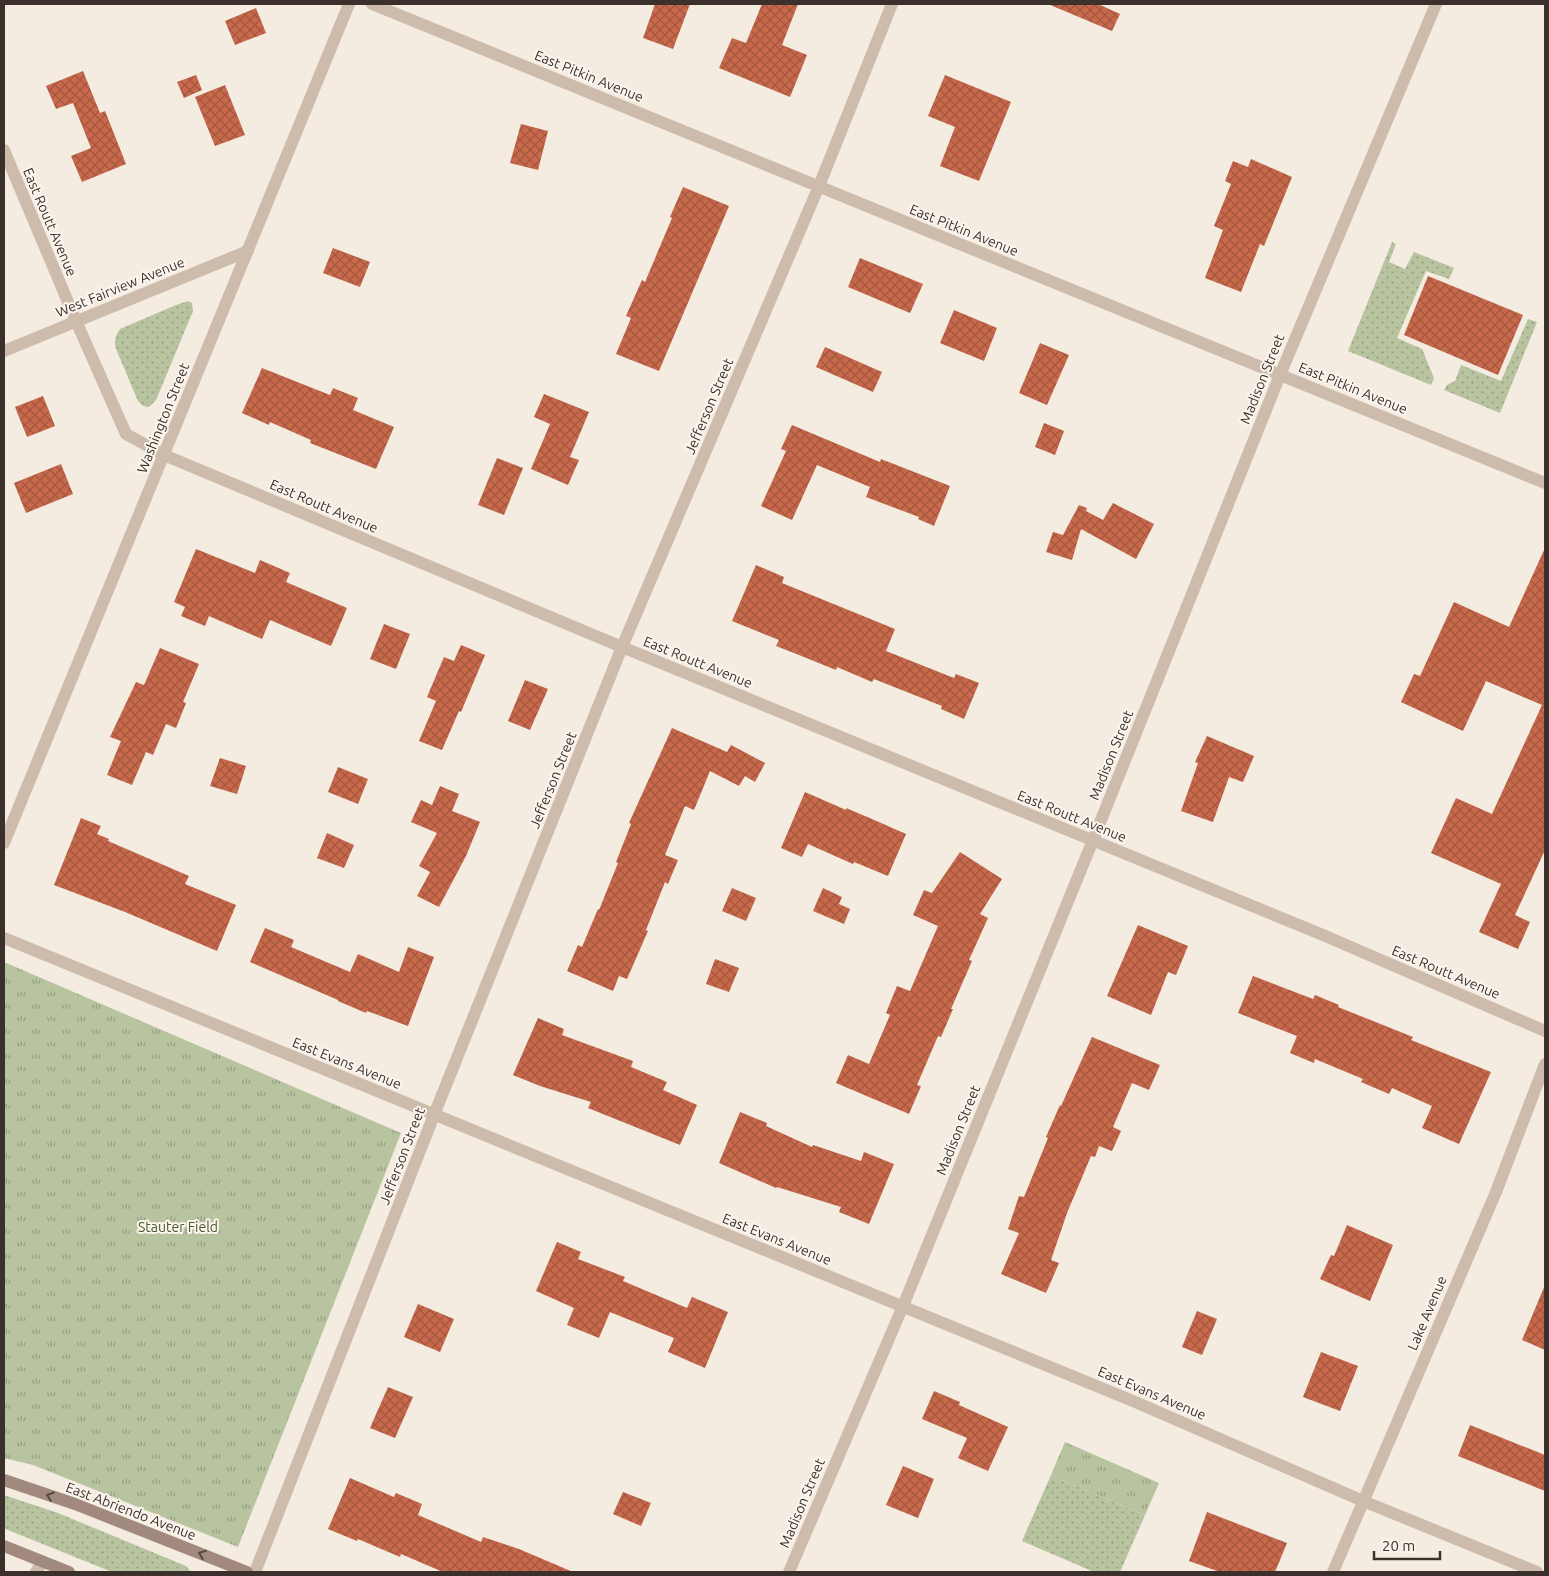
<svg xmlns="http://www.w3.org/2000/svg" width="1549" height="1576" viewBox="0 0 1549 1576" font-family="Ubuntu,sans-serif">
  <defs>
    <pattern id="grass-dots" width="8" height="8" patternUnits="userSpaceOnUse" patternTransform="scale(1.25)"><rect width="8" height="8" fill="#b8c4a0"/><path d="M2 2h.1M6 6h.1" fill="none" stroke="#97a083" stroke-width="1.8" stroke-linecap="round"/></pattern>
    <pattern id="park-tufts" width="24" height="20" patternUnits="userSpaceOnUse" patternTransform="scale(1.25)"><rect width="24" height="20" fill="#b8c4a0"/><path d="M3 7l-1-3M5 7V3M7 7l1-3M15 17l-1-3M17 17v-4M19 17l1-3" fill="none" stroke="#97a083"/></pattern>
    <pattern id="building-cross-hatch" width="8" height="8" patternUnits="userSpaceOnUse" patternTransform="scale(1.25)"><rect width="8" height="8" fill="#c8694b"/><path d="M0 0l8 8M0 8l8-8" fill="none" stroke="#a4573f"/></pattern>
  </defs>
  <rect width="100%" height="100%" fill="#f4ebe1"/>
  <g fill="url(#grass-dots)">
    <polygon points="1392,242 1396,244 1389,262 1405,269 1414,252 1454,268 1449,279 1426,271 1397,338 1422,349 1434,378 1431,385 1348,351"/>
    <path d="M188,301l4,2 1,8 -37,89 -7,7 -6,-1 -5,-5 -22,-52c-2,-8 -1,-13 4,-20l56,-24z"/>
    <polygon points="1528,319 1537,322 1500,413 1444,390 1447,385 1455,381 1461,365 1501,381"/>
    <polygon points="1051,1475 1145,1515 1120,1572 1094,1572 1022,1541"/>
    <polygon points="4,1495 58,1513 186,1566 191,1572 112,1572 8,1530 4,1528"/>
  </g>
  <g fill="url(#park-tufts)">
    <polygon points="4,962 401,1133 238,1547 33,1465 4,1458"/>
    <polygon points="1065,1442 1159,1483 1145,1515 1051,1475"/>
  </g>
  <g fill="url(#building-cross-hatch)">
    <polygon points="655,4 690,4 673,49 643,38"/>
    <polygon points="762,4 798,4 782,45 807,55 790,97 719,68 732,38 746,43"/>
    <polygon points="1048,4 1098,4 1120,14 1112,31"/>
    <polygon points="256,8 266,33 235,45 225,21"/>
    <polygon points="83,71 100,113 105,111 126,164 82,182 71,156 91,148 73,103 56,109 46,86"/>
    <polygon points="196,75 202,90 184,98 177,82"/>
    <polygon points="945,75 1011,102 979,181 940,166 955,127 928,116"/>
    <polygon points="225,85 245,135 215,146 195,97"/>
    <polygon points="521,124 548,131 538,170 510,163"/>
    <polygon points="1251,159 1292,177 1264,246 1260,244 1241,292 1205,278 1223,230 1214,226 1231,184 1225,181 1233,161 1248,167"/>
    <polygon points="683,187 729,206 659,371 616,354 631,318 626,316 642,280 645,282 672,218 670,217"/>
    <polygon points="333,248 370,262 360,287 323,273"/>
    <polygon points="860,258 923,284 910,313 848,287"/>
    <polygon points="1428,276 1523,315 1498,375 1404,335"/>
    <polygon points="954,310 997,328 984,361 940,343"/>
    <polygon points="1040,343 1069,355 1047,405 1019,393"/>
    <polygon points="825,347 882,372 873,392 816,367"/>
    <polygon points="262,368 330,395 333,388 358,398 353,410 394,427 376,469 310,443 311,440 270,422 269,425 242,413"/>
    <polygon points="544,394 589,412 570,457 579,460 568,485 531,469 550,424 534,417"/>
    <polygon points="43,396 55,426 27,437 15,407"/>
    <polygon points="1044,423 1064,431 1055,455 1035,447"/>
    <polygon points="792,425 880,462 881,459 950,486 934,526 918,519 919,517 866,497 870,487 817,465 792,520 761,506 786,451 781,449"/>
    <polygon points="497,458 523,468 504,515 478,505"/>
    <polygon points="61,464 73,494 26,513 14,483"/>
    <polygon points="1113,503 1154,524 1136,559 1081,529 1072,560 1046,552 1053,532 1063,535 1079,505 1087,508 1086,511 1103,520"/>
    <polygon points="1545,548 1545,850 1515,915 1530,922 1518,949 1479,932 1501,884 1431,853 1456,798 1492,814 1542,705 1486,681 1463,731 1401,702 1414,674 1420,676 1454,602 1509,627"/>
    <polygon points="196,549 255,573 260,560 290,573 286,582 347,608 331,646 270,620 262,639 209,616 205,626 181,616 185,607 174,602"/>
    <polygon points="756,565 784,577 782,583 895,629 886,651 954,678 956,674 979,683 964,719 941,709 942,706 874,679 872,682 837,667 836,670 799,655 776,646 779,640 732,621"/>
    <polygon points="384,624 410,634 396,669 370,659"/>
    <polygon points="461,645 485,655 461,712 459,711 442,750 419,741 436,701 427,697 444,657 454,661"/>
    <polygon points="160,648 199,664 183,702 186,703 176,728 166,724 153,755 146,752 132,785 107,775 121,741 110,737 136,682 144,685"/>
    <polygon points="525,680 548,689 530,730 508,721"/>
    <polygon points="672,728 727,752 731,745 765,763 755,782 745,776 739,786 710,771 694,810 685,806 665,855 678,860 668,884 665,882 646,930 648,931 627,979 619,976 613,991 567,971 578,945 582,947 598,909 599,910 618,863 616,862 631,824 629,823"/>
    <polygon points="1207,736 1254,756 1243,782 1229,777 1213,822 1181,811 1198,763 1195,762"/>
    <polygon points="220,758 246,766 237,794 210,786"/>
    <polygon points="338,767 368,779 358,804 328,792"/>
    <polygon points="440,786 459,794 452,811 480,822 466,856 439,907 417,896 430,872 419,866 437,833 411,822 421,800 432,805"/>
    <polygon points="805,792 846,810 846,808 872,819 906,834 888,876 854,862 853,864 808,844 802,857 781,848"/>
    <polygon points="81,818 101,826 97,834 109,839 108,841 189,876 185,884 236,905 217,951 125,912 54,885"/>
    <polygon points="327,833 354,845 344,868 317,858"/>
    <polygon points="960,852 1002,879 980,914 988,918 969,960 972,961 951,1009 953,1009 941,1037 938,1036 917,1085 921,1086 909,1114 836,1083 848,1055 869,1064 890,1015 886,1013 897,986 910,991 938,926 913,915 924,890 932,893"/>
    <polygon points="732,888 756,898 746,921 722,911"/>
    <polygon points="823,888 842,897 839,904 850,909 844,924 813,911"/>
    <polygon points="1138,925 1188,946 1176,975 1168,972 1151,1015 1107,996"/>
    <polygon points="265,928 294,940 291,947 350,972 358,954 399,972 408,947 434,957 408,1026 367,1011 366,1013 338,1001 338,1000 250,962"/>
    <polygon points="715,959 739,968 729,992 706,984"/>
    <polygon points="1253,976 1313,999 1315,995 1339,1005 1338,1007 1413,1037 1411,1040 1491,1072 1459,1144 1422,1128 1432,1106 1392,1088 1389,1094 1361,1082 1363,1079 1315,1059 1314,1063 1290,1053 1297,1036 1238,1013"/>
    <polygon points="538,1018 564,1029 562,1035 633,1061 631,1067 667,1082 663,1090 697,1105 680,1145 588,1108 591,1102 540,1086 513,1075"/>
    <polygon points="1092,1037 1160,1065 1149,1090 1132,1083 1113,1127 1121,1131 1112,1151 1099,1146 1095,1157 1091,1156 1067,1213 1051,1260 1059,1263 1046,1293 1001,1274 1019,1233 1008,1229 1019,1196 1024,1197 1048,1138 1046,1137 1060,1105 1061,1106"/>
    <polygon points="740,1112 767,1123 766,1126 812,1147 813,1145 861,1161 864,1152 894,1164 869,1224 839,1212 841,1207 777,1187 776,1188 719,1163"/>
    <polygon points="1347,1225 1393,1245 1370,1301 1320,1279 1331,1255 1334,1256"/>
    <polygon points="557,1242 581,1252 578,1259 625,1277 623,1281 687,1308 692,1297 728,1312 705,1368 668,1352 674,1338 610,1312 599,1338 567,1325 574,1308 536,1291"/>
    <polygon points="1545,1285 1545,1350 1522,1340"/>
    <polygon points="418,1304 454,1319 440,1352 404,1337"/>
    <polygon points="1197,1311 1217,1319 1202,1355 1182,1347"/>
    <polygon points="1321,1352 1358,1366 1340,1411 1303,1397"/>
    <polygon points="388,1387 413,1397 395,1438 370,1428"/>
    <polygon points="934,1391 960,1402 959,1405 1008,1427 988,1471 958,1458 967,1438 922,1419"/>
    <polygon points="1470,1425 1545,1455 1545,1491 1458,1456"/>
    <polygon points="903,1466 934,1479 918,1518 886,1505"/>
    <polygon points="350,1478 394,1497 396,1493 422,1504 418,1515 481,1542 483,1537 519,1549 573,1572 443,1572 401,1554 400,1557 358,1539 357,1541 328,1529"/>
    <polygon points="623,1492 651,1503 641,1526 613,1514"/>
    <polygon points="1207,1512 1287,1543 1275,1572 1220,1572 1189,1561"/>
  </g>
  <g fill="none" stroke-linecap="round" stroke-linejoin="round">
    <g stroke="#cdbbac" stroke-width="12">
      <polyline points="372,4 1545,483"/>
      <polyline points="4,150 76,321 126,434 164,455 622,647 1323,935 1545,1031"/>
      <polyline points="4,351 248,251"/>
      <polyline points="4,938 1133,1401 1363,1501 1537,1572"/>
      <polyline points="36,1572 42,1562"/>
      <polyline points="255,1572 434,1115 622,647 819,186 892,4"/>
      <polyline points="789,1572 903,1306 1093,840 1280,375 1436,4"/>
    </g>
    <g stroke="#cdbbac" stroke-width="12">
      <polyline points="4,843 349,4"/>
      <polyline points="1333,1572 1496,1192 1545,1064"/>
    </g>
    <g stroke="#a18a7d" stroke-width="12">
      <polyline points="4,1480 75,1504 247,1572"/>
      <polyline points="4,1546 69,1572"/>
    </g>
  </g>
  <defs><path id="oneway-chevron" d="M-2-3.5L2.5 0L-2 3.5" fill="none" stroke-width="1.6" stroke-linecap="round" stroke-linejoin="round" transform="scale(1.25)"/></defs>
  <g stroke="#544640">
    <use href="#oneway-chevron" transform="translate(50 1496) rotate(-161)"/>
    <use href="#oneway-chevron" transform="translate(202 1554) rotate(-158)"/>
  </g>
  <g text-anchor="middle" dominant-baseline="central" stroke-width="4" stroke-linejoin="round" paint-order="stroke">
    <g font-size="14" fill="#3b302b" stroke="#fbf5ee">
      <text transform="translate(589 76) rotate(22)">East Pitkin Avenue</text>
      <text transform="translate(50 222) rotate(67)">East Routt Avenue</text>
      <text transform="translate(964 230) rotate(22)">East Pitkin Avenue</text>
      <text transform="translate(120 287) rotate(-22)">West Fairview Avenue</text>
      <text transform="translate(1262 379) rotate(-68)">Madison Street</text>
      <text transform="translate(1353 388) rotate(22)">East Pitkin Avenue</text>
      <text transform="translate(709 406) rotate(-67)">Jefferson Street</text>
      <text transform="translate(163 418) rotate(-68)">Washington Street</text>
      <text transform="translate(324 506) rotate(23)">East Routt Avenue</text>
      <text transform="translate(698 662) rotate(22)">East Routt Avenue</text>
      <text transform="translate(1111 755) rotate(-68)">Madison Street</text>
      <text transform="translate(553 780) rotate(-68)">Jefferson Street</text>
      <text transform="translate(1072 816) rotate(22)">East Routt Avenue</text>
      <text transform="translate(1446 972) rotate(23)">East Routt Avenue</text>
      <text transform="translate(347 1063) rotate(22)">East Evans Avenue</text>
      <text transform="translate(958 1130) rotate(-68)">Madison Street</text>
      <text transform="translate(402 1156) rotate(-69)">Jefferson Street</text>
      <text transform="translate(777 1239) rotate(22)">East Evans Avenue</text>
      <text transform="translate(1427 1313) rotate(-67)">Lake Avenue</text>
      <text transform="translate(1152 1393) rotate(23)">East Evans Avenue</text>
      <text transform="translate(802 1503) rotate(-67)">Madison Street</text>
      <text transform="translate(131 1511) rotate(21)">East Abriendo Avenue</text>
    </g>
    <g font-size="14" fill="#4a5a2e" stroke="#fbf5ee">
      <text x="178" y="1227">Stauter Field</text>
    </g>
  </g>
  <rect width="1549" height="1576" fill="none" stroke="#3b302b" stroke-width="10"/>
  <path d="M1374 1551v8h66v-8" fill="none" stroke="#3b302b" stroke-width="2.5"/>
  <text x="1382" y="1551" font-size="15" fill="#3b302b" stroke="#fbf5ee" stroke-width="4" paint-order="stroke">20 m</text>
</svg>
